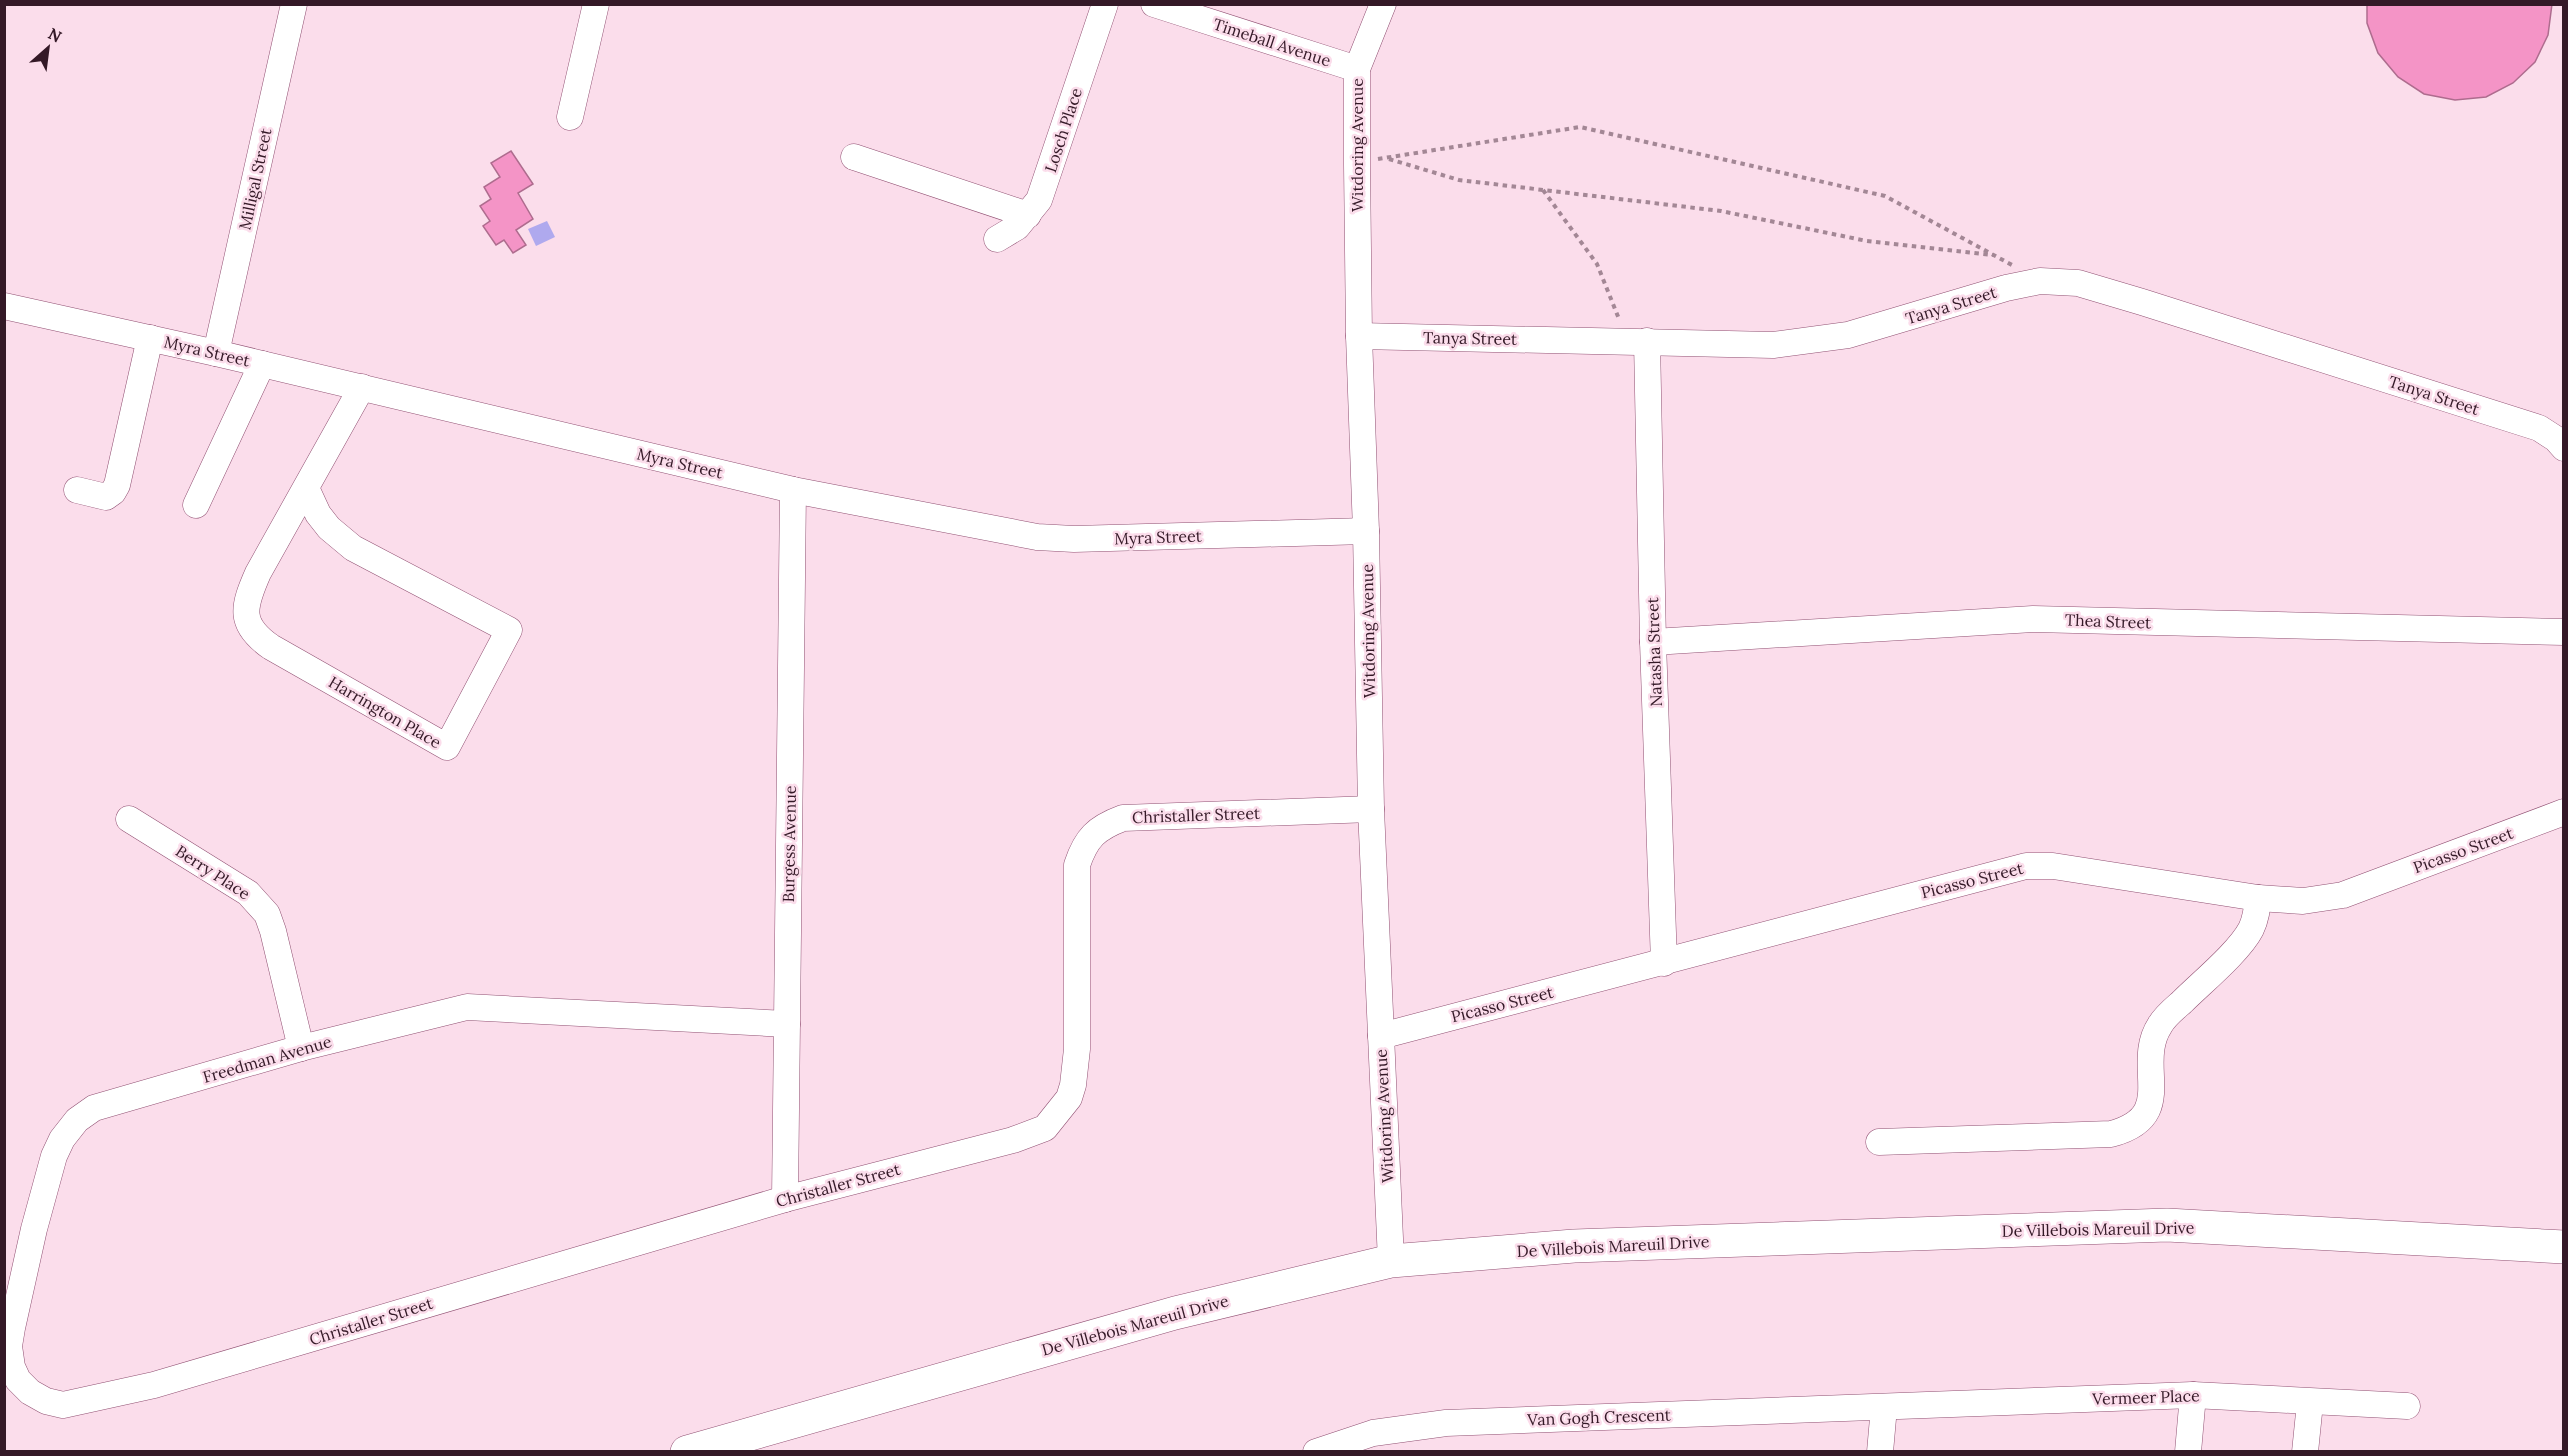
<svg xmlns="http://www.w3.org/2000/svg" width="2568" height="1456" viewBox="0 0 2568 1456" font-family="Lora,serif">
  <rect width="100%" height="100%" fill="#fbddeb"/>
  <polygon fill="#afa9ee" points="547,221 555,237 536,246 528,229"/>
  <g fill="#f494c6" stroke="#ae6c8e" stroke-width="1.5">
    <polygon points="2367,4 2552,4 2548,35 2535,62 2513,83 2486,97 2455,100 2424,94 2398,77 2378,53 2367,23"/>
    <polygon points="511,151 533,184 518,193 533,219 516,230 526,245 513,253 504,240 496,245 483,226 490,221 480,206 491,199 484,187 500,177 491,163"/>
  </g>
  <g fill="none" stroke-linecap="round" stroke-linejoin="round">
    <defs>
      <g id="minor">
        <polyline points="1154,4 1357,69"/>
        <polyline points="1383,4 1357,69 1357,165 1359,336 1366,531 1371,809 1391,1261"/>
        <polyline points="570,117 596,4"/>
        <polyline points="854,157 1028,215"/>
        <polyline points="997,239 1017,227 1039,200 1105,4"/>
        <polyline points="4,306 216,353 793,490 1037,537 1074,539 1366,531"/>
        <polyline points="1359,336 1773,345 1848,335 2006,288 2040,281 2078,283 2142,302 2539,428 2556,439 2564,448"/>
        <polyline points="1647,341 1653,642 1664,963"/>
        <polyline points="216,353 294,4"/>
        <path d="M306,488l12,26 11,14 24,20 156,82 -62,117 -176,-100c-33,-23 -28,-40 -13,-74l104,-186"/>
        <polyline points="77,490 106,497 113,492 117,485 150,338"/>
        <polyline points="196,505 262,364"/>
        <polyline points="1653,642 2033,619 2564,632"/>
        <polyline points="129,819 248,893 267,914 273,931 301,1048"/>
        <path d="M787,1024l-320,-17 -166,41 -207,60 -17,12 -15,19 -8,17 -20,73 -22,99 -3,18 3,21 6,13 12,12 16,9 17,4 91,-20 631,-186 228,-59 32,-12 24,-30 4,-13 4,-36v-184c9,-27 19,-37 46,-47l248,-9"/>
        <polyline points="1381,1036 2026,866 2053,866 2258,898 2303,901 2343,895 2564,812"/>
        <path d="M1879,1142l232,-8c69,-18 22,-68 49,-109 5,-9 14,-16 22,-23 19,-19 57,-50 69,-73 5,-10 6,-20 7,-31"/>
        <polyline points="785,1199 793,490"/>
        <polyline points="1316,1452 1373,1433 1446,1423 2193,1395 2407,1406"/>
        <polyline points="1880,1452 1884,1407"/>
        <polyline points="2188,1452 2193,1395"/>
        <polyline points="2305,1452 2310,1403"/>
      </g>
      <polyline id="major" points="687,1452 1175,1313 1391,1261 1574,1246 2167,1225 2564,1247"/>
    </defs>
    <use href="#minor" stroke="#915173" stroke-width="27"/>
    <use href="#major" stroke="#915173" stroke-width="34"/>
    <g stroke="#a38795" stroke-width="4" stroke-dasharray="4.5 4.5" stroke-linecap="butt">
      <polyline points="1378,159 1580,127 1885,196 2012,265"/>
      <polyline points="1389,159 1459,180 1721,211 1867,241 1993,255"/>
      <polyline points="1543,190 1597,264 1619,319"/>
    </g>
    <use href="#minor" stroke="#fff" stroke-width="26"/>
    <use href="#major" stroke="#fff" stroke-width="33"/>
  </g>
  <g text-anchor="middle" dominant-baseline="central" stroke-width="5" stroke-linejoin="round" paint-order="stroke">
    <g font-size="16" fill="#341927" stroke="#fbddeb">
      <text transform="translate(1272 42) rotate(18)">Timeball Avenue</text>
      <text transform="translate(1063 130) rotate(-72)">Losch Place</text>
      <text transform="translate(1357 145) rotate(-90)">Witdoring Avenue</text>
      <text transform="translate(255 179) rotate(-78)">Milligal Street</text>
      <text transform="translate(1951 305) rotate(-17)">Tanya Street</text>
      <text transform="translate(1470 338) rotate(1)">Tanya Street</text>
      <text transform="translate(207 351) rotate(13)">Myra Street</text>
      <text transform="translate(2434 395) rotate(18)">Tanya Street</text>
      <text transform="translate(680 463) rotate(13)">Myra Street</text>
      <text transform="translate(1158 537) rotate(-2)">Myra Street</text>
      <text transform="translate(2108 621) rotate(2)">Thea Street</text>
      <text transform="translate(1368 631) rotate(-91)">Witdoring Avenue</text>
      <text transform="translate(1654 652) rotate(-92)">Natasha Street</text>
      <text transform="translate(385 712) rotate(30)">Harrington Place</text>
      <text transform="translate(1196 815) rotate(-2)">Christaller Street</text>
      <text transform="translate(789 844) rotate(-89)">Burgess Avenue</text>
      <text transform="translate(2463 850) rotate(-20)">Picasso Street</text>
      <text transform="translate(213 872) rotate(33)">Berry Place</text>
      <text transform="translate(1972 880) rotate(-14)">Picasso Street</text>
      <text transform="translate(1502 1004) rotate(-14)">Picasso Street</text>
      <text transform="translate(267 1059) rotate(-16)">Freedman Avenue</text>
      <text transform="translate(1384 1116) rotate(-93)">Witdoring Avenue</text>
      <text transform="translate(838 1185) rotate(-15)">Christaller Street</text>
      <text transform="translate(2098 1229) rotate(-1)">De Villebois Mareuil Drive</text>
      <text transform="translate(1613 1246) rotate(-3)">De Villebois Mareuil Drive</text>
      <text transform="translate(371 1321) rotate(-17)">Christaller Street</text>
      <text transform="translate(1135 1325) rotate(-15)">De Villebois Mareuil Drive</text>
      <text transform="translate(2146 1397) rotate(-2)">Vermeer Place</text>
      <text transform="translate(1599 1417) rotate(-2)">Van Gogh Crescent</text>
    </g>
  </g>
  <rect width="2568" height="1456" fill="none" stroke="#341927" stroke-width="12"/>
  <g transform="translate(48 48) rotate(28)" stroke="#fbddeb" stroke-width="4.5" paint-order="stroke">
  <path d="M0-4.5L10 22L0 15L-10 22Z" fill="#341927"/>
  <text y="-9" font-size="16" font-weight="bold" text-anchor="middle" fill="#341927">N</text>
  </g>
</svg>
